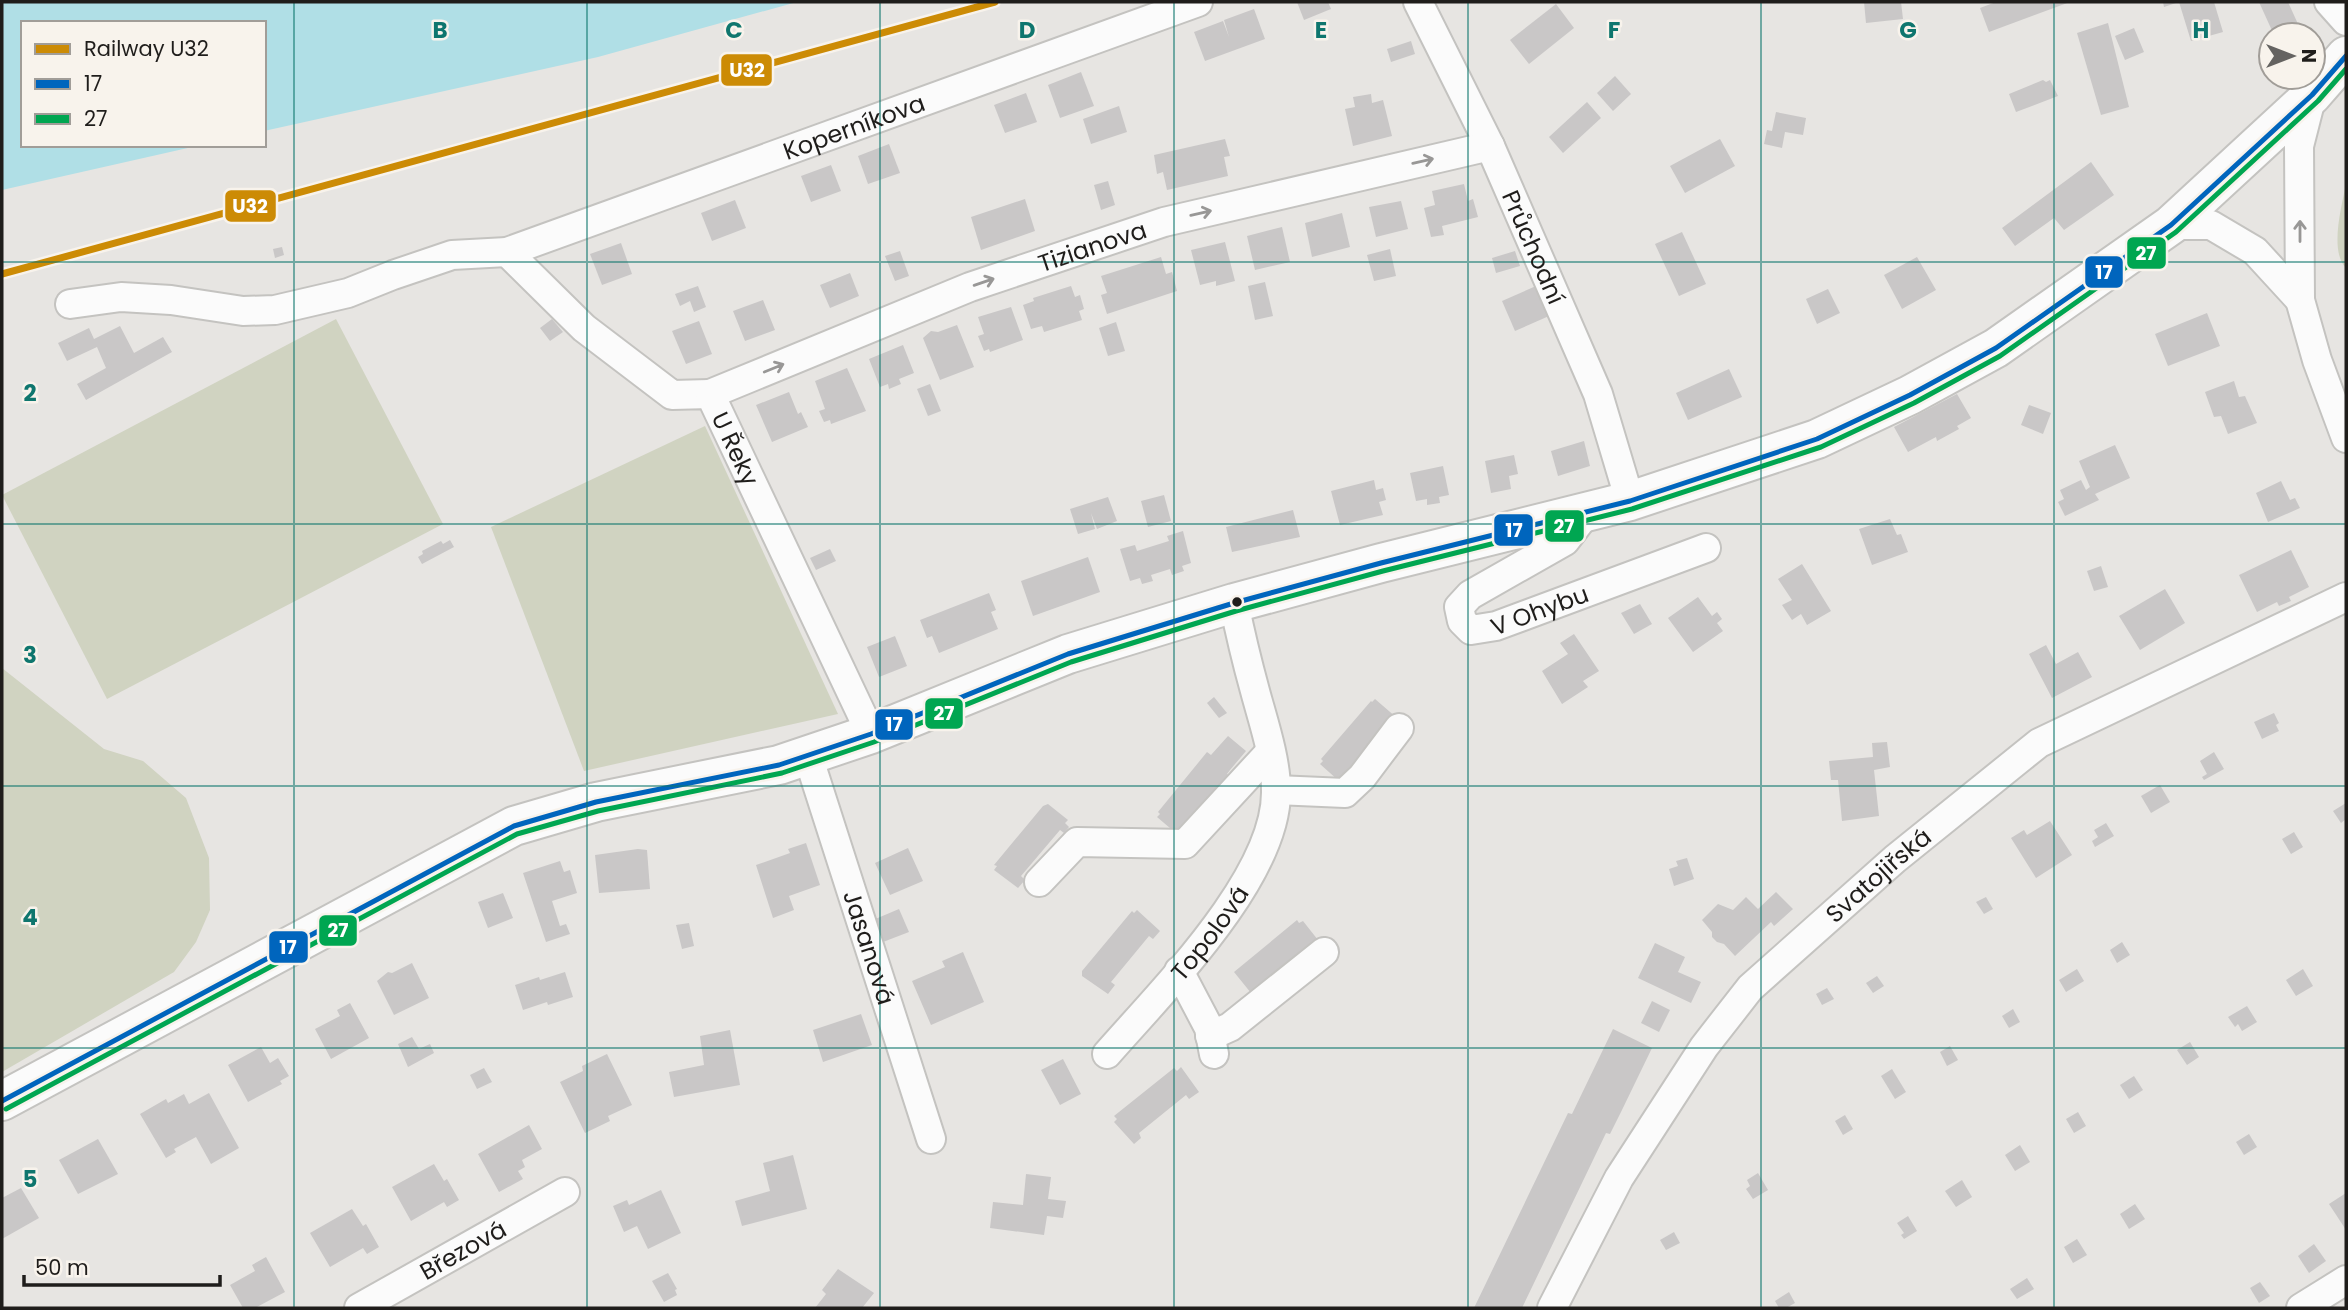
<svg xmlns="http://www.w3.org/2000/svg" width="2348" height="1310" viewBox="0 0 2348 1310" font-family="Poppins,sans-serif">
  <rect width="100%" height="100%" fill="#e7e5e2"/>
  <g fill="#d0d3c1">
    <path d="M2346,184v84c-17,-17 -4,-63 0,-84z"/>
    <polygon points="336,319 443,524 107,699 2,495"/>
    <polygon points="705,426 838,714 584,771 491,527"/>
    <polygon points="2,668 104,749 143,761 186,798 209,858 210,910 196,942 174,972 2,1072"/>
  </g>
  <polygon fill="#b0dfe6" points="2,2 797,2 598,57 264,131 264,23 23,23 23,145 201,145 2,190"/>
  <g fill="#c9c7c7">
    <polygon points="1297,2 1328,2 1331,9 1304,20"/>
    <polygon points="1864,2 1901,2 1903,19 1866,23"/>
    <polygon points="1996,2 2070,2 1989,32 1980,8"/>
    <polygon points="2163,2 2214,2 2223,32 2191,41 2179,2 2164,7"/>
    <polygon points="2259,2 2288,2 2303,35 2274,35"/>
    <polygon points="1556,4 1574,28 1529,64 1510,40"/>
    <polygon points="1254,9 1265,39 1205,61 1194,32 1223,21 1229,37 1224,20"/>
    <polygon points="2108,23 2129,107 2101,115 2077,33"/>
    <polygon points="2134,28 2144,52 2125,60 2115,36"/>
    <polygon points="1411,41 1415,54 1391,62 1387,49"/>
    <polygon points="1081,72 1094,106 1060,118 1048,85"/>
    <polygon points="1615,76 1631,94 1613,111 1597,93"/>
    <polygon points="2043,80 2046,82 2050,80 2058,96 2016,112 2009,94"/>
    <polygon points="1026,93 1037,122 1005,133 994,105"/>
    <polygon points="1371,94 1372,103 1383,100 1392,136 1353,146 1345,109 1355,107 1353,97"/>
    <polygon points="1587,102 1601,118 1563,153 1549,137"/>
    <polygon points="1119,106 1127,132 1091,144 1083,119"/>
    <polygon points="1776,112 1806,118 1803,135 1785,132 1782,148 1764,144 1767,130 1772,131"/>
    <polygon points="1225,139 1230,156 1224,157 1228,176 1167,190 1163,172 1157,174 1154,155"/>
    <polygon points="1720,139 1735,166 1685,193 1670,166"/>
    <polygon points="889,144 900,173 868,184 858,156"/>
    <polygon points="2091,162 2114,195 2064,230 2054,218 2015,246 2002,228"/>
    <polygon points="831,165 841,191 811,202 801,176"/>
    <polygon points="1108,181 1115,205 1101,210 1094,185"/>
    <polygon points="1464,184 1468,201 1473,199 1478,217 1442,226 1444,235 1431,237 1424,208 1435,205 1432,191"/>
    <polygon points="1025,199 1035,231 981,250 971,217"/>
    <polygon points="735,200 746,228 712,241 701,213"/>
    <polygon points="1401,201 1408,229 1376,237 1369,207"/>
    <polygon points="1342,213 1350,247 1312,257 1305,223"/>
    <polygon points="1282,227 1290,262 1255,270 1247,236"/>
    <polygon points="1682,232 1706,284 1679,296 1655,244"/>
    <polygon points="1225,242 1235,281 1216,286 1216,281 1200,285 1191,250"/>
    <polygon points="621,243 632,274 602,285 590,254"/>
    <polygon points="282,247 284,255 275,258 273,249"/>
    <polygon points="1390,249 1396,276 1374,281 1367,255"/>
    <polygon points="900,251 909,276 895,281 885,256"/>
    <polygon points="1515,251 1520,266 1496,273 1492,258"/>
    <polygon points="1161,257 1166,274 1172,272 1177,291 1107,314 1101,295 1107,293 1101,276"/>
    <polygon points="1917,257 1936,290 1902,309 1884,275"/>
    <polygon points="850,273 859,296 830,308 820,285"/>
    <polygon points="1265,282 1273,316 1255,320 1248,286"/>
    <polygon points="698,286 706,307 694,312 690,301 680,306 675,294"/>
    <polygon points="1071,286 1075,297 1080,295 1084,309 1079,311 1082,320 1044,332 1042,326 1031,329 1023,305 1034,301 1033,298"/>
    <polygon points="1536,286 1549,316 1515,331 1502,301"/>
    <polygon points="1828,289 1840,313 1817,324 1806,299"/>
    <polygon points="763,300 775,330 745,341 733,311"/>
    <polygon points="1011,307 1023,340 990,352 989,349 984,351 978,336 984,334 978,317"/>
    <polygon points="2207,313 2220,346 2168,366 2155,334"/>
    <polygon points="552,319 563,332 550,341 540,328"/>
    <polygon points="699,321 712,354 686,364 672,331"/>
    <polygon points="1116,322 1125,351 1108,356 1099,328"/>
    <polygon points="957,325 974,367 940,380 923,338 931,331 938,332"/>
    <polygon points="120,326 134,353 163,337 172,352 86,400 77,384 106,368 97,347 67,361 58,343 89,328 94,339"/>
    <polygon points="903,345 914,373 899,379 901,384 889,389 888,384 880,387 869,359"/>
    <polygon points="847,368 866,411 831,424 830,420 824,422 819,411 825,409 815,381"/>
    <polygon points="1729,369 1742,397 1688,420 1676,393"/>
    <polygon points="2234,381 2239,397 2245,396 2257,423 2228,434 2221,416 2214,417 2205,392"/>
    <polygon points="930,384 941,411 928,416 917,389"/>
    <polygon points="789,392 798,414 801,412 808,427 772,442 756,405"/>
    <polygon points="1957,394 1971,418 1957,426 1959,429 1937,441 1936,437 1908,452 1894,427"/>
    <polygon points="2029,405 2051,413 2043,434 2021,425"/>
    <polygon points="1584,441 1590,466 1558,476 1551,451"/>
    <polygon points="2115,445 2130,478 2095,494 2099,500 2065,516 2058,502 2064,499 2060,490 2081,480 2086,490 2090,487 2079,461"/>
    <polygon points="1514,455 1518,474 1509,476 1511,489 1491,493 1485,461"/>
    <polygon points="1443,466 1449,495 1439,497 1440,503 1427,505 1427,499 1416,501 1410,473"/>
    <polygon points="1374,480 1376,490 1383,488 1386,500 1379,502 1383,515 1340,525 1331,491"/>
    <polygon points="2281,481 2290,500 2295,498 2300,508 2268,522 2256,493"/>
    <polygon points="1164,495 1171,521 1148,527 1141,501"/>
    <polygon points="1108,497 1117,521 1097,529 1091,513 1095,529 1078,534 1070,509"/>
    <polygon points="1293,510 1300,537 1232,552 1226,527"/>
    <polygon points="1890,519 1897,535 1901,534 1908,552 1872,565 1859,529"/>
    <polygon points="1183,531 1191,563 1182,566 1184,571 1172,575 1170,569 1151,575 1153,581 1142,584 1140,578 1130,581 1120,549 1135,545 1137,551 1169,541 1167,536"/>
    <polygon points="450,540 454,547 422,564 418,557 423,554 422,551 441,541 443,544"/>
    <polygon points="830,549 836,561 816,570 810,558"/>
    <polygon points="2291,550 2309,587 2289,597 2291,601 2279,606 2277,602 2257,612 2239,575"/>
    <polygon points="1088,557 1100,592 1033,616 1021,581"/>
    <polygon points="1802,564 1831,611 1807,625 1801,614 1792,620 1782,605 1792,600 1778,579"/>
    <polygon points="2101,566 2108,587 2094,591 2087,571"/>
    <polygon points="2165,589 2185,623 2140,650 2119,616"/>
    <polygon points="989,593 996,610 991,612 998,629 939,653 932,636 927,638 920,620"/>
    <polygon points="1698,597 1712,616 1717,612 1722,619 1717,623 1723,631 1693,652 1668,618"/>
    <polygon points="1640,604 1652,624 1634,634 1621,613"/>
    <polygon points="1574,634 1599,671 1583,681 1588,687 1562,704 1542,671 1568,654 1560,643"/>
    <polygon points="895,636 907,666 879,677 867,647"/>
    <polygon points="2046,645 2056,664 2078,652 2092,677 2052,698 2029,654"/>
    <polygon points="1214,697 1227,713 1219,718 1207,703"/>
    <polygon points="1375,699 1397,718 1386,726 1348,771 1352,775 1339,781 1320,764 1323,761 1321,759 1371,701 1372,702"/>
    <polygon points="2274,713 2279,723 2276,725 2279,731 2262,739 2254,722"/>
    <polygon points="1228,736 1246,751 1230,770 1227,774 1231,777 1224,785 1221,783 1177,834 1157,817 1160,814 1158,812 1207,752 1211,755"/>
    <polygon points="1887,742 1890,767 1874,770 1879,816 1842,821 1838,780 1831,780 1829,761 1873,757 1872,743"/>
    <polygon points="2214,752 2224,769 2204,780 2202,777 2207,774 2200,761"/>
    <polygon points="2160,785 2170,802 2151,813 2141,796"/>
    <polygon points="2346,803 2346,819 2341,823 2333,811"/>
    <polygon points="1048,804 1068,820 1065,823 1069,827 1064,833 1060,830 1021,876 1025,880 1018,888 994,870 997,866 994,865 1043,806"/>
    <polygon points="2050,821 2072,855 2036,878 2011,838 2024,830 2027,835"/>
    <polygon points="2106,823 2114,836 2095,847 2092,841 2098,837 2094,830"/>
    <polygon points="2294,832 2303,847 2291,854 2282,839"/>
    <polygon points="806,843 820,885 789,896 794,910 773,918 756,865 790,853 788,849"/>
    <polygon points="908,848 923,881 890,895 875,863"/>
    <polygon points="638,849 647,850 650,889 599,893 595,855"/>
    <polygon points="1687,858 1694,879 1674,886 1669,869 1678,866 1676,861"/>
    <polygon points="560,861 564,872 570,870 577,893 552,901 560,926 566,924 570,934 546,942 523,873"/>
    <polygon points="1776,892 1793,909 1774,926 1771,922 1735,956 1724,944 1717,942 1712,937 1712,932 1702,920 1718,904 1733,910 1746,897 1758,909"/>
    <polygon points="503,893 513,918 488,928 478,902"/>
    <polygon points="1986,897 1993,909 1984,914 1976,902"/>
    <polygon points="899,909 909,932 883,942 873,920"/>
    <polygon points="1137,910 1160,931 1153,939 1149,936 1111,982 1115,985 1108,994 1082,976 1082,971 1132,911 1134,913"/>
    <polygon points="1297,920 1299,923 1303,921 1318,940 1251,993 1234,972"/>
    <polygon points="689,923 694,946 682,949 676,925"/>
    <polygon points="2122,942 2130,955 2117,963 2110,950"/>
    <polygon points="1655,943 1685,957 1678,972 1701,982 1691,1003 1638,978"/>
    <polygon points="963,952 984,1002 931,1025 912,981 945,967 942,961"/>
    <polygon points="412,963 429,998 394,1015 377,981 388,972 392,973"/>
    <polygon points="2077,969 2084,981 2066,992 2059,980"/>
    <polygon points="2303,969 2313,986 2296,996 2286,980"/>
    <polygon points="565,972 573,997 548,1005 547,1002 523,1010 515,985 539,977 540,980"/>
    <polygon points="1877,976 1884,986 1873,993 1866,983"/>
    <polygon points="1827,988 1834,999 1822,1005 1816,994"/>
    <polygon points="1652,1001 1670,1010 1659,1032 1641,1023"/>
    <polygon points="350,1003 369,1038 331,1059 315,1029 340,1016 337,1010"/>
    <polygon points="2247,1006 2257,1022 2242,1031 2238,1024 2235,1027 2228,1017"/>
    <polygon points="2013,1009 2020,1022 2009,1028 2002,1016"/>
    <polygon points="861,1014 872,1045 823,1062 813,1030"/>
    <polygon points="1613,1029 1652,1048 1621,1112 1610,1134 1606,1133 1522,1308 1474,1308 1568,1113 1572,1114"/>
    <polygon points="730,1030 740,1085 674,1097 669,1072 704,1065 700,1036"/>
    <polygon points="412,1037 419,1049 430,1044 434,1053 408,1067 398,1044"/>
    <polygon points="2190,1042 2199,1057 2187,1065 2177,1050"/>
    <polygon points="1950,1046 1958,1060 1947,1066 1940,1052"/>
    <polygon points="261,1047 270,1063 278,1058 289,1076 280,1081 282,1084 248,1102 228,1065"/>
    <polygon points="607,1054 632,1105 608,1116 610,1121 585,1133 560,1082 583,1071 582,1066"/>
    <polygon points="1063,1059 1081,1094 1060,1105 1041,1070"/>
    <polygon points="1181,1067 1199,1092 1189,1099 1186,1095 1139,1133 1141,1138 1134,1144 1114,1122 1117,1119 1114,1116 1174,1068 1177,1071"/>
    <polygon points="484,1068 492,1082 477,1089 470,1075"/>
    <polygon points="1892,1069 1906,1092 1895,1099 1881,1076"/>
    <polygon points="2134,1076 2143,1090 2129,1099 2120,1085"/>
    <polygon points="209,1093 239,1148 211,1164 196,1137 174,1149 176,1152 166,1158 140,1114 166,1099 168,1103 184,1094 189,1104"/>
    <polygon points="2078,1112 2086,1126 2074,1133 2066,1119"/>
    <polygon points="1845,1115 1853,1129 1843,1135 1835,1121"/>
    <polygon points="529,1125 542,1149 522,1160 525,1167 518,1171 523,1179 499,1192 478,1154"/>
    <polygon points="2249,1134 2257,1147 2244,1155 2236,1142"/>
    <polygon points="98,1139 118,1174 78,1194 59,1160"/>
    <polygon points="2020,1145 2030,1162 2015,1171 2005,1155"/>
    <polygon points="793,1155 807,1209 742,1226 735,1201 770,1191 763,1163"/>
    <polygon points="434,1164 444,1181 447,1179 459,1200 447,1207 444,1202 411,1221 392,1187"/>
    <polygon points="1758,1173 1768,1190 1753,1199 1746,1189 1750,1186 1747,1180"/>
    <polygon points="1026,1174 1051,1177 1048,1199 1066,1201 1063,1218 1047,1216 1044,1235 990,1228 993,1202 1023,1205"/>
    <polygon points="1962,1180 1972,1197 1956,1207 1945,1191"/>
    <polygon points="21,1188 39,1218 2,1239 2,1198"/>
    <polygon points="661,1190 681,1233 648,1249 637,1226 624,1232 613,1206 627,1200 629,1205"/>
    <polygon points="2346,1193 2346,1230 2329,1204"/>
    <polygon points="2135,1204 2145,1219 2129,1229 2120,1214"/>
    <polygon points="352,1209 363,1226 366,1224 379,1247 367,1254 363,1248 330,1267 310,1233"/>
    <polygon points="1908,1216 1917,1231 1904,1239 1901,1235 1904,1233 1897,1223"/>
    <polygon points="1674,1232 1680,1243 1666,1250 1660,1240"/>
    <polygon points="2077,1239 2087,1255 2073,1263 2064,1247"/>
    <polygon points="2314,1244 2326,1261 2309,1273 2298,1256"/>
    <polygon points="266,1257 285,1292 255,1308 243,1308 230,1285 255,1271 252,1265"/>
    <polygon points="838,1269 874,1293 862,1308 815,1308 826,1294 822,1290"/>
    <polygon points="668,1273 677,1289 675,1290 677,1295 664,1302 652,1281"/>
    <polygon points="2027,1278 2034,1289 2017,1299 2010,1289"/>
    <polygon points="2260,1282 2270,1296 2259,1303 2250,1288"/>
    <polygon points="1789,1292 1795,1303 1786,1308 1779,1308 1775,1301"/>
  </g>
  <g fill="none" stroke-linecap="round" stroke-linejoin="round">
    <defs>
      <g id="minor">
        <path id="s1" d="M1418,2l72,144 108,248 32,107"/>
        <polyline points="2329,2 2346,21"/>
        <polyline points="2312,95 2299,146 2300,300 2317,360 2346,438"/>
        <polyline points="2171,225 2211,225 2255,251 2300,300"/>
        <path id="s2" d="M507,252l77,76 88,67 38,-1 161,340"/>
        <path id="s3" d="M70,304l51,-7 50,3 72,11 32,-1 73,-17 45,-18 59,-20 55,-3 691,-250"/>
        <path id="s4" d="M710,394l260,-107 194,-65 326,-76"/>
        <path id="s5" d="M1588,511l-23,30 -95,54 -11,12 3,14 9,9 25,-4 210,-78"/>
        <path id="s6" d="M808,756l123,383"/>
        <polyline points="1276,790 1345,793 1362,777 1399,728"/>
        <polyline points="1039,882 1077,842 1185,844 1270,752"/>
        <polyline points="1179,971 1209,1028 1214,1054"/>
        <polyline points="1210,1036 1230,1027 1324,952"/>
        <path id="s7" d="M1107,1054c55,-63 171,-178 169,-264 0,-31 -13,-69 -21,-99 -8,-29 -15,-58 -21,-88"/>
        <path id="s8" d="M359,1308l206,-116"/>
        <path id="s9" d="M1552,1308l67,-130 85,-131 46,-59 145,-129 144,-116 307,-146"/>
        <polyline points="2301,1308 2346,1280"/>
      </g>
      <polyline id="secondary" points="2,1101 514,826 596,802 779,765 871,734 1068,654 1234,603 1381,563 1630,501 1817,439 1910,395 1996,348 2171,225 2312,95 2346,56"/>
    </defs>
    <use href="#minor" stroke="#c4c3c0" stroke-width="32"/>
    <use href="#secondary" stroke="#c4c3c0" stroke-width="42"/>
    <use href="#minor" stroke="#fbfbfb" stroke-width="28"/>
    <use href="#secondary" stroke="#fbfbfb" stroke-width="38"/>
    <defs>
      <polyline id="bus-1" points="2,1101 514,826 596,802 779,765 871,734 1068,654 1234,603 1381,563 1630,501 1817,439 1910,395 1996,348 2171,225 2312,95 2346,56"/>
      <polyline id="bus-2" points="6,1109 517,834 598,811 782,773 874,742 1071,662 1236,611 1383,571 1632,509 1821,447 1914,403 2000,356 2176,232 2318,101 2346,69"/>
    </defs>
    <use href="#bus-1" stroke="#f8f3ec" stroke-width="10"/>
    <use href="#bus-2" stroke="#f8f3ec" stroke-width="10"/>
    <use href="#bus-1" stroke="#0065bd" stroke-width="5"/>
    <use href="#bus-2" stroke="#00a651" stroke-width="5"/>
    <defs>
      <polyline id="rail-1" points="2,274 995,2"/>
    </defs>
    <use href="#rail-1" stroke="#f8f3ec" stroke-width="12"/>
    <use href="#rail-1" stroke="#cc8b05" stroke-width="7"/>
  </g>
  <defs><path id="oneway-shaft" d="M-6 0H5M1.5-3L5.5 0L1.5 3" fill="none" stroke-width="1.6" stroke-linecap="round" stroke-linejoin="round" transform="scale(1.75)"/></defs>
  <g stroke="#989796">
    <use href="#oneway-shaft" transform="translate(1423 161) rotate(-13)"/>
    <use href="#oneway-shaft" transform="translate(1201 213) rotate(-13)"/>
    <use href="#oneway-shaft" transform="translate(2300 231) rotate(-90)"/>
    <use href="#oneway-shaft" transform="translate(984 282) rotate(-19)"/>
    <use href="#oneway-shaft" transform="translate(774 368) rotate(-22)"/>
  </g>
  <path fill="none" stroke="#0f766e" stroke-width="2" stroke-opacity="0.55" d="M294,2v1306M587,2v1306M880,2v1306M1174,2v1306M1468,2v1306M1761,2v1306M2054,2v1306M2,262h2344M2,524h2344M2,786h2344M2,1048h2344"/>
  <circle fill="#1f1d1b" stroke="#f8f3ec" stroke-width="2.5" cx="1237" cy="602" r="6"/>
  <g text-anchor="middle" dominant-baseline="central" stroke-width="5" stroke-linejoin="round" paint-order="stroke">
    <g font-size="24" fill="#1f1d1b" stroke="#f8f3ec">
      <text stroke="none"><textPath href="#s3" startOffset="816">Koperníkova</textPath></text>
      <text stroke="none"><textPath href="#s4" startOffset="410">Tizianova</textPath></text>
      <text stroke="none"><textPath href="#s1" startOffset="271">Průchodní</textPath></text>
      <text stroke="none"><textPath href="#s2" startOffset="317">U Řeky</textPath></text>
      <text stroke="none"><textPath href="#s5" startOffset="262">V Ohybu</textPath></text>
      <text stroke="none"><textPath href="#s9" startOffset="548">Svatojiřská</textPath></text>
      <text stroke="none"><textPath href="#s7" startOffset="159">Topolová</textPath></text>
      <text stroke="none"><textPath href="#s6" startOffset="201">Jasanová</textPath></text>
      <text stroke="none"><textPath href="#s8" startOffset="119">Březová</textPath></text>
    </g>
  </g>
  <g font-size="23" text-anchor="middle" font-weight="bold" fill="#0f766e" stroke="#f8f3ec" stroke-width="5" stroke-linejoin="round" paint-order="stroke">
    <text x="440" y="38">B</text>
    <text x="734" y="38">C</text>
    <text x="1027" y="38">D</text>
    <text x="1321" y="38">E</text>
    <text x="1614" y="38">F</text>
    <text x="1908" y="38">G</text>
    <text x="2201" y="38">H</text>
    <text x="30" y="401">2</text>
    <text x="30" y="663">3</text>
    <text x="30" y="925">4</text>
    <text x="30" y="1187">5</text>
  </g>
  <g stroke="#f8f3ec" stroke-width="2.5">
    <rect x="720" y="53" width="53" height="34" rx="7" fill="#cc8b05"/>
    <rect x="224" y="189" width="53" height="34" rx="7" fill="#cc8b05"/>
    <rect x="2126" y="236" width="41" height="34" rx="7" fill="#00a651"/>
    <rect x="2084" y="255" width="40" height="34" rx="7" fill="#0065bd"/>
    <rect x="1544" y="509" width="41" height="34" rx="7" fill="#00a651"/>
    <rect x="1493" y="513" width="41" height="34" rx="7" fill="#0065bd"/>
    <rect x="924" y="697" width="40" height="33" rx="7" fill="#00a651"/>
    <rect x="874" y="708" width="40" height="33" rx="7" fill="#0065bd"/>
    <rect x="318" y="914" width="40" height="33" rx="7" fill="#00a651"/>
    <rect x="268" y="930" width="41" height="34" rx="7" fill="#0065bd"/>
  </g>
  <g font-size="19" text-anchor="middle" font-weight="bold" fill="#fff">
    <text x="747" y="77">U32</text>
    <text x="250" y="213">U32</text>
    <text x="2146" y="260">27</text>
    <text x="2104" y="279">17</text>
    <text x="1564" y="533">27</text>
    <text x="1514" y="537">17</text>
    <text x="944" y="720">27</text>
    <text x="894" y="731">17</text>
    <text x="338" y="937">27</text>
    <text x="288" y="954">17</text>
  </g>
  <rect width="2348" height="1310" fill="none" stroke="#1f1d1b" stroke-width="7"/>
  <rect x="21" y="21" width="245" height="126" fill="#f8f3ec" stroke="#a19d98" stroke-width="2"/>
  <rect x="35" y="44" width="35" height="10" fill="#cc8b05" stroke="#a19d98" stroke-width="2"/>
  <text x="84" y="56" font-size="21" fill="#1f1d1b">Railway U32</text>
  <rect x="35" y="79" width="35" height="10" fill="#0065bd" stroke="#a19d98" stroke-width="2"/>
  <text x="84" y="91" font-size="21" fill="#1f1d1b">17</text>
  <rect x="35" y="114" width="35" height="10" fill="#00a651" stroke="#a19d98" stroke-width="2"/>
  <text x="84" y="126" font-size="21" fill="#1f1d1b">27</text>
  <g transform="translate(2292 56) rotate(90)"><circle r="33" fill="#f8f3ec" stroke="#a19d98" stroke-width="2"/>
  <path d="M0-5L12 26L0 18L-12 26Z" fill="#656361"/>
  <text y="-10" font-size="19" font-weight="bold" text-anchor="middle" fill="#1f1d1b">N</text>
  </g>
  <path d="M24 1275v10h196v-10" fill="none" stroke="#1f1d1b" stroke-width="3.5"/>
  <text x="35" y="1275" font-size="21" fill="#1f1d1b" stroke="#f8f3ec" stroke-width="5" paint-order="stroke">50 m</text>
</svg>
